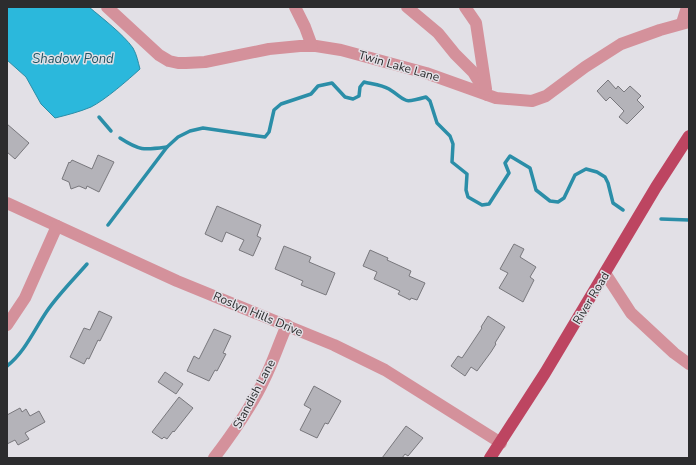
<svg xmlns="http://www.w3.org/2000/svg" width="696" height="465" viewBox="0 0 696 465" font-family="'Nunito Sans',sans-serif">
  <rect width="100%" height="100%" fill="#e2e0e6"/>
  <path fill="#2bb8dc" stroke="#2b8ea8" d="M7,7h82c13,11 34,27 44,41 4,7 5,14 7,21 -12,11 -35,31 -49,38 -12,5 -24,8 -36,11l-14,-14 -15,-27 -19,-17z"/>
  <g fill="none" stroke-linecap="round" stroke-linejoin="round">
    <g stroke="#2b8ea8" stroke-width="3.5">
      <polyline points="99,117 111,131"/>
      <path d="M120,138c20,13 24,12 47,9"/>
      <polyline points="661,219 689,220"/>
      <path d="M108,225l59,-78 11,-10 12,-6 13,-3 62,9 4,-5 5,-22 7,-6 30,-10 7,-8 14,-3 13,14 8,2 6,-3 1,-9 4,-5c8,2 18,3 25,7 19,12 12,15 37,8l4,4 7,22 13,13 3,8 -1,18 15,12 -1,16 2,7 14,8 7,-1 20,-31 -4,-10 5,-7 20,12 6,22 14,11 8,1 6,-4 11,-23 11,-6 11,3 8,5 3,6 5,20 10,7"/>
      <path d="M7,366c18,-14 27,-36 40,-55 11,-16 26,-31 40,-47"/>
    </g>
  </g>
  <g fill="#b4b3b9" stroke="#79787d">
    <polygon points="608,80 616,89 618,86 624,92 630,86 641,96 637,100 644,107 627,124 619,117 624,111 610,97 606,101 597,91"/>
    <polygon points="7,124 29,143 15,159 7,152"/>
    <polygon points="98,155 114,162 99,192 87,186 86,189 79,186 71,189 69,182 62,179 69,162 70,163 72,160 92,169"/>
    <polygon points="217,206 261,225 257,236 261,238 253,256 239,250 244,240 226,232 222,242 205,234"/>
    <polygon points="514,244 524,249 520,257 536,267 530,277 534,280 523,302 499,288 508,273 500,269"/>
    <polygon points="284,246 311,257 309,262 335,273 326,295 301,285 303,281 275,269"/>
    <polygon points="370,250 388,258 387,260 411,271 409,276 425,283 417,300 411,298 410,300 398,294 400,291 374,279 377,272 363,266"/>
    <polygon points="99,311 112,317 100,341 98,340 89,359 87,358 84,364 70,357 84,328 90,330"/>
    <polygon points="488,316 505,327 495,343 496,344 491,352 477,371 471,367 465,376 451,366 458,356 462,358 482,328 481,327"/>
    <polygon points="214,329 231,336 223,353 226,354 217,371 215,370 209,381 187,371 194,356 199,359"/>
    <polygon points="165,372 183,384 176,394 158,382"/>
    <polygon points="314,386 341,401 328,424 325,423 317,438 300,430 311,409 304,405"/>
    <polygon points="179,397 193,408 174,432 173,431 167,439 164,437 162,439 152,432"/>
    <polygon points="20,408 22,412 26,409 30,416 39,411 45,422 25,433 29,439 18,445 15,440 7,444 7,415"/>
    <polygon points="406,426 423,438 408,456 405,454 402,458 382,458"/>
  </g>
  <g fill="none" stroke-linecap="round" stroke-linejoin="round">
    <g stroke="#d4919b" stroke-width="12">
      <polyline points="107,7 159,55 169,61 178,63 186,63 205,62 269,49 300,46 316,46 341,50 426,73 496,98 532,101 546,96 585,67 621,44 660,30 689,22"/>
      <polyline points="295,7 305,27 312,46"/>
      <polyline points="407,7 438,33 455,54 473,72 487,95"/>
      <polyline points="465,7 476,23 486,89"/>
      <polyline points="682,23 687,7"/>
      <polyline points="7,203 177,281 334,345 385,370 501,443"/>
      <polyline points="605,273 631,313 674,353 689,364"/>
      <polyline points="7,325 25,298 57,226"/>
      <path d="M214,458c19,-25 37,-50 50,-78 9,-18 15,-37 23,-55"/>
    </g>
    <polyline stroke="#bd4561" stroke-width="12" points="490,458 545,373 656,187 689,136"/>
  </g>
  <g text-anchor="middle" dominant-baseline="central" stroke-width="3" stroke-linejoin="round" paint-order="stroke">
    <g font-size="12" fill="#2c2c2e" stroke="#e2e0e6">
      <text transform="translate(399 66) rotate(16)">Twin Lake Lane</text>
      <text transform="translate(591 298) rotate(-59)">River Road</text>
      <text transform="translate(258 314) rotate(23)">Roslyn Hills Drive</text>
      <text transform="translate(254 394) rotate(-62)">Standish Lane</text>
    </g>
    <g font-size="13" font-style="italic" fill="#205665" stroke="#e2e0e6">
      <text x="73" y="59">Shadow Pond</text>
    </g>
  </g>
  <rect width="696" height="465" fill="none" stroke="#2c2c2e" stroke-width="16"/>
</svg>
